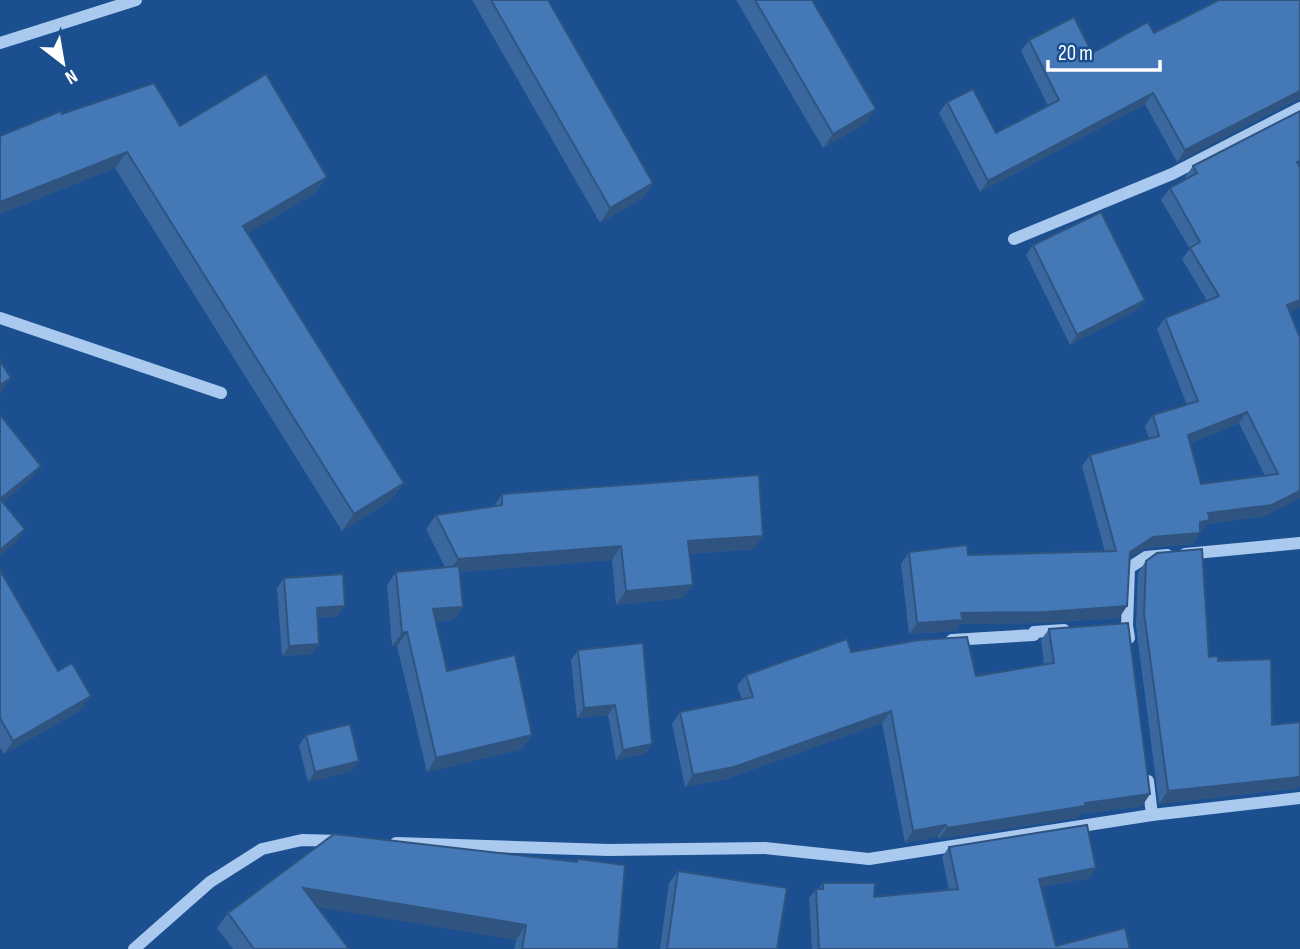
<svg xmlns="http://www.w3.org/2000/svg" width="1300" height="949" viewBox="0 0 1300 949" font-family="'Sofia Sans Condensed',sans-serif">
  <rect width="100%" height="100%" fill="#1b4f8f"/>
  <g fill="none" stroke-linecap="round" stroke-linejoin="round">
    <g stroke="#a9c9ee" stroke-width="12">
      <polyline points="0,43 136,0"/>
      <polyline points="1014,239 1172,174 1300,108"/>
      <polyline points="0,318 221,393"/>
      <polyline points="1185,554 1300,543"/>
      <polyline points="1129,638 1127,626 1129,568 1146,557 1167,555"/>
      <polyline points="952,640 1034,635 1034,632 1064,630"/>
      <polyline points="1148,781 1152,815"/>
      <polyline points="396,843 608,850 765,848 869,859 1152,815 1300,798"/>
      <polyline points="134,949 210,882 262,849 302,840 342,841"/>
    </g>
  </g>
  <g fill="#3a679d" fill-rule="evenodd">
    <polygon points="472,0 548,0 653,183 643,198 600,223"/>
    <polygon points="736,0 812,0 876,109 866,123 823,148"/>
    <polygon points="1154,33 1296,100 1177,162 1145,104 980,192 939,113 947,102 996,133 1048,106 1021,51 1029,40 1092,53"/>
    <polygon points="62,114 180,126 327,177 315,193 248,233 392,499 342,531 115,168 0,214 0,136"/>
    <path d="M1193,166l97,146 10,186 -36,18 -57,8 -5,7 -2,1 -8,12 -47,4 -16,10 -2,48 -8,12 -81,5 -78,1 -5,7 -46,3 -8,-70 8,-12 59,3 137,-3 -23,-86 8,-11 59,-16 -4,-13 8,-11 34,-10 -30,-76 8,-11 42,-17 -25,-42 8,-10 -29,-49 9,-12 16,-9 -1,-2zM1239,423l26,53 -64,8 -11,-41z"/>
    <polygon points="1033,245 1137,310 1070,345 1026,255"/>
    <polygon points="502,494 754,549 689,554 693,585 683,598 616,605 612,560 460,572 454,620 436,622 447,671 523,749 427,772 397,646 392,646 387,585 396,572 445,567 426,529 436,515 494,506"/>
    <polygon points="1146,561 1209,657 1218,661 1272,725 1300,722 1300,785 1298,788 1159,804 1136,626 1138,573"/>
    <polygon points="0,570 81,710 4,754 0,748"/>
    <polygon points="284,578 345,606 337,616 317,618 319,644 312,654 282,656 277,588"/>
    <polygon points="1049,629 1150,794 1142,806 1080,814 1077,818 938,839 938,836 905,843 882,723 726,779 685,787 672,724 680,712 742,699 737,686 746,675 851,652 976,676 1044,664 1041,640"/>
    <polygon points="578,650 652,744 645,754 616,760 608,715 577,718 571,660"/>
    <polygon points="306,735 352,771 308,782 299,746"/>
    <polygon points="949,847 1096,868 1089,878 1041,887 1056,946 1130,949 812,949 809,898 816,889 819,889 823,883 874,897 949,890 942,857"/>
    <polygon points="578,859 618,949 514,949 516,940 317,907 349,949 233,949 217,928 228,913 576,862"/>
    <polygon points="678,871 777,949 660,949 669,883"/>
  </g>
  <g fill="#305480">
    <polygon points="1300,91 1300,100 1296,100 1177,162 1185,150"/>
    <polygon points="1153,93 1145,104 980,192 988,181"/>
    <polygon points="876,109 866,123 823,148 833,134"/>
    <polygon points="127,152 115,168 0,214 0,202"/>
    <polygon points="327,177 315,193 232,243 243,226"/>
    <polygon points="653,183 643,198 600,223 610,208"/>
    <polygon points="1145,300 1137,310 1070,345 1077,335"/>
    <polygon points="1300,300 1300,308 1279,316 1287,305"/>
    <polygon points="11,378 2,392 0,393 0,385"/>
    <polygon points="1247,412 1239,423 1180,447 1188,435"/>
    <polygon points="41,466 31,479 0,505 0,499"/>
    <polygon points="404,483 392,499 342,531 354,514"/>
    <polygon points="1300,491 1300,498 1264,516 1207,524 1202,531 1195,533 1200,533 1192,544 1145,548 1122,563 1130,552 1153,537 1200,522 1208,513"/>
    <polygon points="25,529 16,543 0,556 0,550"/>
    <polygon points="763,536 754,549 679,555 688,541"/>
    <polygon points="621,546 612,560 448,573 458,559"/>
    <polygon points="693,585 683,598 616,605 626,591"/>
    <polygon points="345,606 337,616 310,618 317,608"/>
    <polygon points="1127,606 1119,618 1038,623 960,624 955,631 909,634 917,623 961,613"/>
    <polygon points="463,607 454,620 424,623 433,609"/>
    <polygon points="407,632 397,646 392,646 402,633"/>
    <polygon points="319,644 312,654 282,656 289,646"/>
    <polygon points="91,696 81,710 4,754 13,741"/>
    <polygon points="615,705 608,715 577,718 584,708"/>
    <polygon points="891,711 882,723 726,779 685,787 693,775"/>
    <polygon points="532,735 523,749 427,772 436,758"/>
    <polygon points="652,744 645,754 616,760 623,750"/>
    <polygon points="359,761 352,771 308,782 315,772"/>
    <polygon points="1300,777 1300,785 1298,788 1159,804 1168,791"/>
    <polygon points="1150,794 1142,806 1080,814 1077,818 938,839 947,828 1085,803"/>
    <polygon points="946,825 938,836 905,843 913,831"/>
    <polygon points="1096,868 1089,878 1032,889 1039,879"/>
    <polygon points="303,888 526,925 516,940 292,903"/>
  </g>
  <g fill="#4478b7" stroke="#305480" stroke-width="2" fill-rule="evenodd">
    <polygon points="491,0 548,0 653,183 610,208"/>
    <polygon points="755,0 812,0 876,109 833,134"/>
    <polygon points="1219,0 1300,0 1300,91 1185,150 1153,93 988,181 947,102 973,89 996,133 1059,100 1029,40 1074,17 1092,53 1148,22 1154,33"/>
    <polygon points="266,74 327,177 243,226 404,483 354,514 127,152 0,202 0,136 61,111 62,114 154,83 180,126"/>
    <path d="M1300,111v50l-3,1 3,5v133l-13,5 13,33v153l-28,14 -64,8 2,7 -10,2v11l-47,4 -23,15 -3,54 -81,6 -85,1 2,7 -46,3 -8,-71 58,-7 1,10 148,-4 -26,-96 69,-19 -6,-21 45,-14 -33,-83 54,-22 -29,-48 10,-6 -30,-54 27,-15 -4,-7zM1247,412l31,62 -77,10 -13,-49z"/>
    <polygon points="1101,212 1145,300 1077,335 1033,245"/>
    <polygon points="0,361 11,378 0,385"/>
    <polygon points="0,415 41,466 0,499"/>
    <polygon points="759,475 763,536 688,541 693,585 626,591 621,546 458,559 436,515 502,505 502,494"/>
    <polygon points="0,499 25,529 0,550"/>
    <polygon points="1202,549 1209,657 1218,656 1218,661 1271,659 1272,725 1300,722 1300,777 1168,791 1144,613 1146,561 1157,553"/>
    <polygon points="459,566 463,607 433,609 447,671 515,655 532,735 436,758 407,632 402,633 396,572"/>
    <polygon points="0,570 58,671 72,663 91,696 13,741 0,718"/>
    <polygon points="343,574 345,606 317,608 319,644 289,646 284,578"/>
    <polygon points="1128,623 1150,794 1085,803 1085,806 947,828 946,825 913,831 891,711 734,767 693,775 680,712 753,697 746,675 847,639 851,652 919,640 967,637 976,676 1054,663 1049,629"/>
    <polygon points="643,643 652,744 623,750 615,705 584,708 578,650"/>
    <polygon points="350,724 359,761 315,772 306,735"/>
    <polygon points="1087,825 1096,868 1039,879 1056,946 1125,928 1130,949 819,949 816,889 823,889 823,883 875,883 874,897 958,889 949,847"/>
    <polygon points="334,834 577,862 578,859 625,865 618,949 522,949 526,925 303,888 349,949 254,949 228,913"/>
    <polygon points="678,871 787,888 777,949 667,949"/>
  </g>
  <g transform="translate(63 63) rotate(149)" stroke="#1b4f8f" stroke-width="5" paint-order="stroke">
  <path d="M0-5L12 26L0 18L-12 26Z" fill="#ffffff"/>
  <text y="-10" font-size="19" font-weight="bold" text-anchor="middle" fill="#ffffff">N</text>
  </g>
  <path d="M1048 60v10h112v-10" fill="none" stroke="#ffffff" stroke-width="3.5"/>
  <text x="1058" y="60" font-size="21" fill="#ffffff" stroke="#1b4f8f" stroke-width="5" paint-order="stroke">20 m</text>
</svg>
